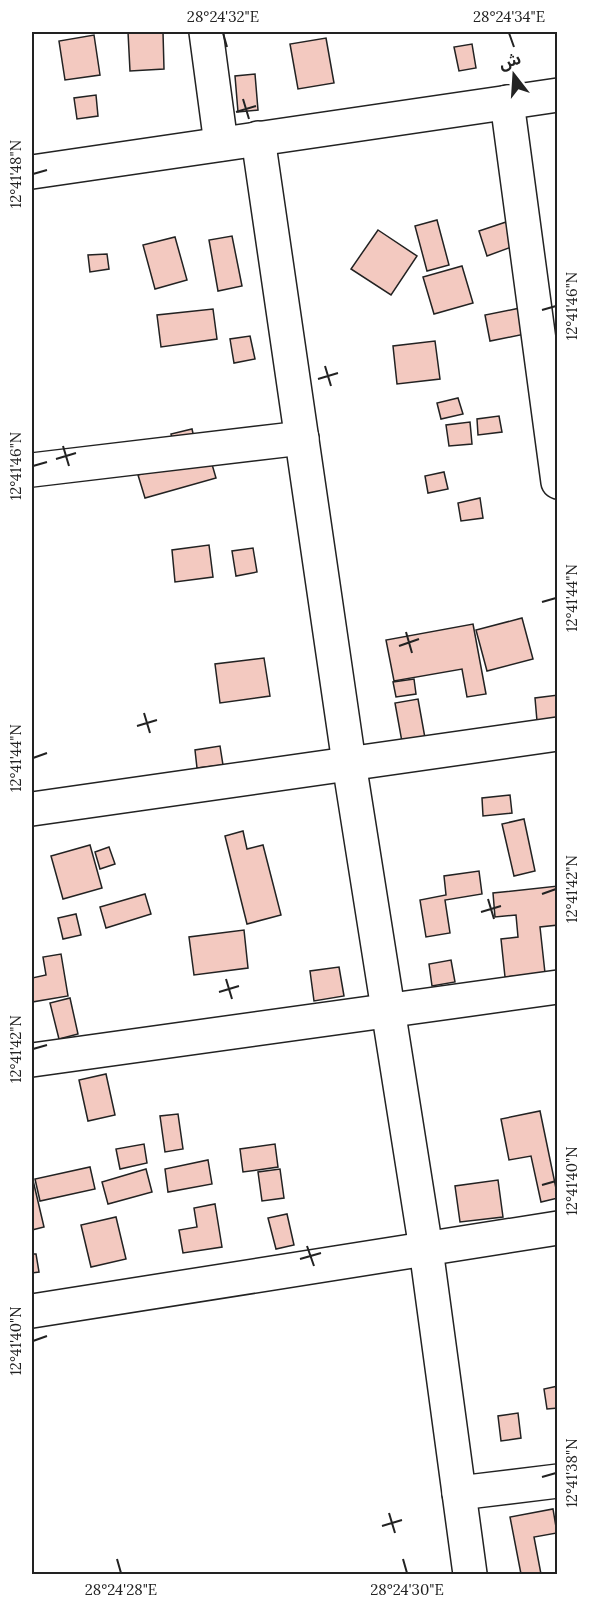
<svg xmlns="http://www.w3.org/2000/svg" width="589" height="1606" viewBox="0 0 589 1606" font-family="Lora,'Noto Sans Arabic',serif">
  <rect width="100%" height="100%" fill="#fff"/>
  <g fill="#f3c9c0" stroke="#222" stroke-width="1.5">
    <polygon points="128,32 163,32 164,69 130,71"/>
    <polygon points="94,35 100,75 65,80 59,41"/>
    <polygon points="326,38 334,83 298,89 290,44"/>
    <polygon points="472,44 476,68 459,71 454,47"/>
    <polygon points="255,74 258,110 238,112 235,76"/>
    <polygon points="96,95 98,116 77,119 74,98"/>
    <polygon points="437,220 449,265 427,271 415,226"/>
    <polygon points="506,222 514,246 487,256 479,231"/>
    <polygon points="378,230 417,256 391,295 351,269"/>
    <polygon points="232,236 242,286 218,291 209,240"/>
    <polygon points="175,237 187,280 155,289 143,245"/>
    <polygon points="107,254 109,269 90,272 88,255"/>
    <polygon points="462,266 473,303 434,314 423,277"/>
    <polygon points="520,308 525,334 490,341 485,315"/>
    <polygon points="213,309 217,339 161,347 157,315"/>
    <polygon points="250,336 255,359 234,363 230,339"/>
    <polygon points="435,341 440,379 397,384 393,346"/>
    <polygon points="458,398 463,414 441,419 437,403"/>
    <polygon points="499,416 502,432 478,435 477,419"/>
    <polygon points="470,422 472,444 449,446 446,425"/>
    <polygon points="192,429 198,455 178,461 171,434"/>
    <polygon points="209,454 216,478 145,498 138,475"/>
    <polygon points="444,472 448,489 428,493 425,476"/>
    <polygon points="480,498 483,518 461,521 458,503"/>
    <polygon points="209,545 213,577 175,582 172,550"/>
    <polygon points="253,548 257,572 236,576 232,551"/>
    <polygon points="522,618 533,659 487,671 476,630"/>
    <polygon points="473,624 486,694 467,697 462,669 394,681 386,640"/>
    <polygon points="264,658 270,696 220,703 215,664"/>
    <polygon points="414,679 416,694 396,697 393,682"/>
    <polygon points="558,695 558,719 537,721 535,698"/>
    <polygon points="418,699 425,738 402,742 395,703"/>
    <polygon points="220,746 223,765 197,768 195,750"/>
    <polygon points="510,795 512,813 483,816 482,798"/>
    <polygon points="524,819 535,871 514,876 502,824"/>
    <polygon points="243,831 247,849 263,845 281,915 247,924 225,836"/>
    <polygon points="90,845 102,888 63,899 51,856"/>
    <polygon points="109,847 115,864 100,869 95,852"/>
    <polygon points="479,871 482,894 445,900 450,933 426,937 420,900 446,895 444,876"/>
    <polygon points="558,886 558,925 540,927 545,973 505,977 501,939 518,937 516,915 495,917 493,893"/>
    <polygon points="145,894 151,914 106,928 100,907"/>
    <polygon points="76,914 81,935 63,939 58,918"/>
    <polygon points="244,930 248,968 194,975 189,937"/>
    <polygon points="61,954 68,996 32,1002 32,978 46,975 43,957"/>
    <polygon points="451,960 455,982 432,986 429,964"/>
    <polygon points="339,967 344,996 314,1001 310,971"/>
    <polygon points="70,998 78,1034 59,1039 50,1003"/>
    <polygon points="106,1074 115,1115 88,1121 79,1080"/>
    <polygon points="540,1111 558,1198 541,1202 531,1156 509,1160 501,1119"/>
    <polygon points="178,1114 183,1149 165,1152 160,1116"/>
    <polygon points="144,1144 147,1163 120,1169 116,1149"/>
    <polygon points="275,1144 278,1167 243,1172 240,1149"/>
    <polygon points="208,1160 212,1184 168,1192 165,1169"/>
    <polygon points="90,1167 95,1189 40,1201 35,1179"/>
    <polygon points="146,1169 152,1192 108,1204 102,1182"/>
    <polygon points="280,1169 284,1198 262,1201 258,1172"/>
    <polygon points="32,1176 44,1227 32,1230"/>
    <polygon points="498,1180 503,1217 460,1222 455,1186"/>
    <polygon points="215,1204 222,1247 183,1253 179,1230 197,1227 194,1208"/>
    <polygon points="287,1214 294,1245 276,1249 268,1218"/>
    <polygon points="116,1217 126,1259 91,1267 81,1225"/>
    <polygon points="32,1254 36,1254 39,1272 32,1273"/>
    <polygon points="558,1386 558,1408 547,1409 544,1389"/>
    <polygon points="518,1413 521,1438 501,1441 498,1416"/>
    <polygon points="553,1509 557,1533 534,1537 541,1574 521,1574 510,1517"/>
  </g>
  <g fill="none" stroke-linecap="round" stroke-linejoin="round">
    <defs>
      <g id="minor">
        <polyline points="206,32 221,144"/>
        <polyline points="507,102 558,482"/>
        <polyline points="258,138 349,763 426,1249 470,1574"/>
        <polyline points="32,172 558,95"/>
        <polyline points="32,470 302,438"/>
        <polyline points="32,809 558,734"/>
        <polyline points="32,1060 558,987"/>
        <polyline points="32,1311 558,1228"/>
        <polyline points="459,1493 558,1481"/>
      </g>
    </defs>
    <use href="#minor" stroke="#222" stroke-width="36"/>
    <use href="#minor" stroke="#fff" stroke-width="33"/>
  </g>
  <path fill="none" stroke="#222" stroke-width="2" d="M223,33l4,14M509,33l5,14M243,99l6,20M236,112l20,-6M33,174l14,-4M542,310l14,-4M325,366l6,20M318,379l20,-6M63,446l6,20M56,459l20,-6M33,466l14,-4M542,602l14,-4M406,632l6,21M399,646l20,-7M144,713l6,20M137,726l20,-6M33,758l14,-5M542,894l14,-5M488,899l6,20M481,912l20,-6M226,979l6,20M219,992l20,-6M33,1049l14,-4M542,1185l14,-4M307,1246l7,20M300,1259l21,-6M33,1341l14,-5M542,1477l14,-4M389,1513l6,20M382,1526l20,-6M117,1559l4,14M403,1559l4,14"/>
  <rect width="589" height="1606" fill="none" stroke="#ffffff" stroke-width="66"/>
  <g transform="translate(514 75) rotate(343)" stroke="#ffffff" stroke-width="4.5" paint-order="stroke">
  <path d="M0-4.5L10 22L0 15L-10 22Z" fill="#222222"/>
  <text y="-9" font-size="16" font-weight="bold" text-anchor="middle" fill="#222222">ش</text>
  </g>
  <rect x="33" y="33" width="523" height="1540" fill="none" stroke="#222" stroke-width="2"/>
  <g font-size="15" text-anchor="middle" fill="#222">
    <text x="223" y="22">28°24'32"E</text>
    <text x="509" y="22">28°24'34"E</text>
    <text transform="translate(16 174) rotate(-90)" y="5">12°41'48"N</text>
    <text transform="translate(572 306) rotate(-90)" y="5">12°41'46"N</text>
    <text transform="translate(16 466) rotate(-90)" y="5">12°41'46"N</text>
    <text transform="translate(572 598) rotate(-90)" y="5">12°41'44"N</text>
    <text transform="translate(16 758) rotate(-90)" y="5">12°41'44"N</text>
    <text transform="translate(572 889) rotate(-90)" y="5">12°41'42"N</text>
    <text transform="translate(16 1049) rotate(-90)" y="5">12°41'42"N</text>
    <text transform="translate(572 1181) rotate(-90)" y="5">12°41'40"N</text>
    <text transform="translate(16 1341) rotate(-90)" y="5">12°41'40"N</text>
    <text transform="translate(572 1473) rotate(-90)" y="5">12°41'38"N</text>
    <text x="121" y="1595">28°24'28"E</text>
    <text x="407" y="1595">28°24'30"E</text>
  </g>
</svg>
